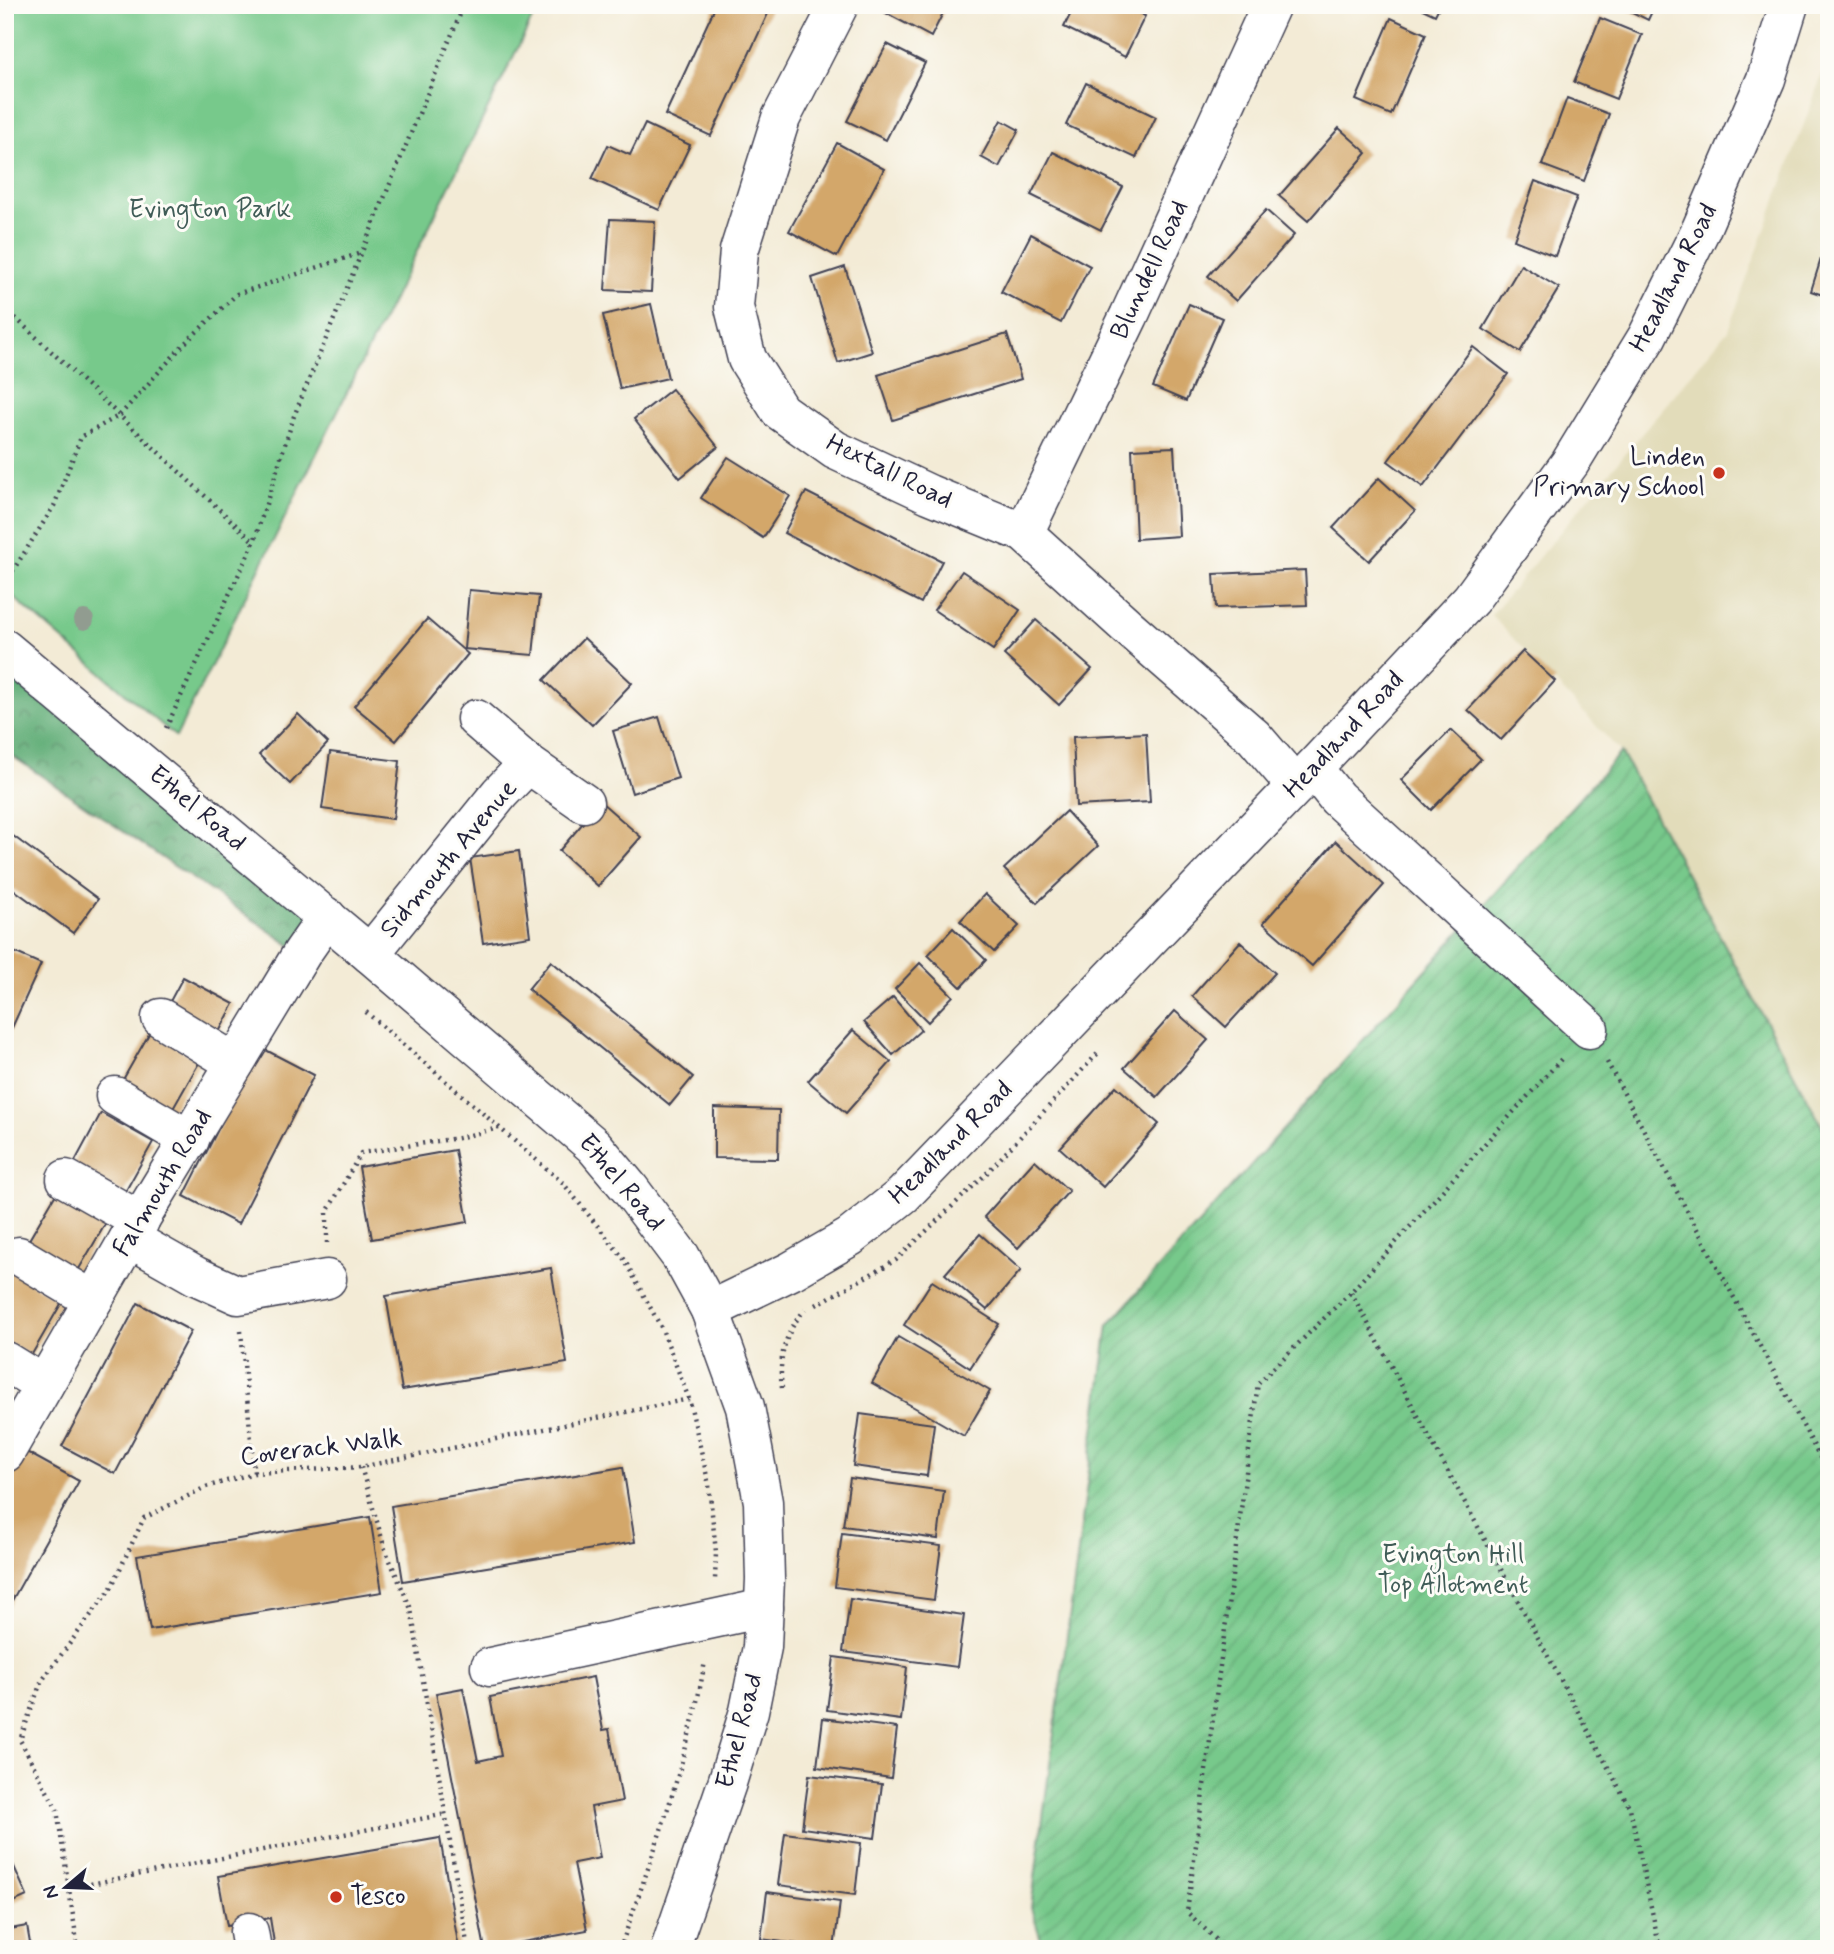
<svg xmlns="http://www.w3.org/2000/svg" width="1834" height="1954" viewBox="0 0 1834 1954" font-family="Mynerve,sans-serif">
  <defs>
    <pattern id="forest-crowns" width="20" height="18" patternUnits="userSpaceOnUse" patternTransform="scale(1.75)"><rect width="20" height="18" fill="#61ad77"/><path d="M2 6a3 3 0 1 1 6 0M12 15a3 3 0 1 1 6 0" fill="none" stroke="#508c63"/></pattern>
    <pattern id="garden-furrows" width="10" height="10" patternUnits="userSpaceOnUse" patternTransform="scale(1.75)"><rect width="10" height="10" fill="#77c98b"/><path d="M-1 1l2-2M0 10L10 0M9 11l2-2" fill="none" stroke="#67ac79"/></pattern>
  </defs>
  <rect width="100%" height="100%" fill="#fdfcf7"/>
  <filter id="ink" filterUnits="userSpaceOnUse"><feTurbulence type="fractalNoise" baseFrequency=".0143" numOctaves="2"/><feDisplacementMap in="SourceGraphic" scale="14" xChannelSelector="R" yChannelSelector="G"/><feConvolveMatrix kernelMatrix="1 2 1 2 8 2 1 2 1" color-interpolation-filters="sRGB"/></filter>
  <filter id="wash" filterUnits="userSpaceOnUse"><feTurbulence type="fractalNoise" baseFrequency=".00686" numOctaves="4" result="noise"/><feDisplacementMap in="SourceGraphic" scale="28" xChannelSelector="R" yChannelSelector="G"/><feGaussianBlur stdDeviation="1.57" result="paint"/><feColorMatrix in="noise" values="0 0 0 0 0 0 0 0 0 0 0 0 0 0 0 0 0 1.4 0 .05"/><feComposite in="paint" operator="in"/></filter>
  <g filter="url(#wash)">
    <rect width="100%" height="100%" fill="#f3ebd6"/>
    <polygon fill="#e2dcba" points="1829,56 1829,1139 1621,752 1491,615 1728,330"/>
    <polygon fill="url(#forest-crowns)" stroke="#426859" stroke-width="2" points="5,654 327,917 302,953 5,751"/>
    <polygon fill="#77c98b" stroke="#4c7663" stroke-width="2" points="5,5 539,5 176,737 5,590"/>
    <polygon fill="url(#garden-furrows)" stroke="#4c7663" stroke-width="2" points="1621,752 1829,1139 1829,1949 1044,1949 1031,1908 1108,1325"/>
    <g id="blocks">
      <g fill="#d3a76b">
        <polygon points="716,5 772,5 711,136 665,115"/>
        <polygon points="888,5 947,5 931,37 884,12"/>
        <polygon points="1075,5 1123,5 1145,16 1125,57 1064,27"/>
        <polygon points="1414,5 1440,5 1435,15"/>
        <polygon points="1618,5 1655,5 1648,20"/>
        <polygon points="1391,18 1426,34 1391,115 1356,100"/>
        <polygon points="1600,18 1642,35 1616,99 1574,82"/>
        <polygon points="887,44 925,63 886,140 847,121"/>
        <polygon points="1086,83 1156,117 1136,158 1066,125"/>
        <polygon points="1567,98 1609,114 1584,181 1542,165"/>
        <polygon points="1001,120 1019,130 999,167 981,157"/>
        <polygon points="645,124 690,145 659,210 592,179 608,145 630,155"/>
        <polygon points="1339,128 1367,153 1308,221 1279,196"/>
        <polygon points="837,143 884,169 837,257 789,231"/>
        <polygon points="1053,152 1123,187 1101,230 1031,195"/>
        <polygon points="1535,181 1577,197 1555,256 1514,240"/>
        <polygon points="1266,210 1294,235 1236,301 1208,276"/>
        <polygon points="610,219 655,221 651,292 605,290"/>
        <polygon points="1031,234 1090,266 1061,323 1001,292"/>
        <polygon points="1828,236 1829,236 1829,297 1811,291"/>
        <polygon points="1521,265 1559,288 1520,352 1483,329"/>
        <polygon points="845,267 872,352 838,363 812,278"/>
        <polygon points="651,304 668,378 620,389 603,315"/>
        <polygon points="1189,304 1222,318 1186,401 1153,387"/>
        <polygon points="1007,334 1021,379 893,420 878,375"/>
        <polygon points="1473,347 1508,374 1423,487 1388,461"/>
        <polygon points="672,389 718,447 680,478 634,419"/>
        <polygon points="1174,447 1179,536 1136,539 1132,449"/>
        <polygon points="728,457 790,496 763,538 701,498"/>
        <polygon points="1379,478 1415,511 1369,561 1333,528"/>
        <polygon points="806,492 942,561 921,603 784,533"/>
        <polygon points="1305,570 1307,605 1216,608 1214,574"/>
        <polygon points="962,571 1020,610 993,650 934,610"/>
        <polygon points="469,590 539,596 533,655 464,649"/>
        <polygon points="427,619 468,654 396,741 354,706"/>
        <polygon points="1036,620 1092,669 1059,705 1004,655"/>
        <polygon points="584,638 632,683 592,725 544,680"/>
        <polygon points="1523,651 1555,681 1501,740 1468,710"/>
        <polygon points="298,714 328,743 290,784 259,755"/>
        <polygon points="659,717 678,778 632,793 613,731"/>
        <polygon points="1451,730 1481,759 1431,810 1401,780"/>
        <polygon points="1146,733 1150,802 1076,806 1073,737"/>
        <polygon points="330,752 400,761 393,819 322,809"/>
        <polygon points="601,802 641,837 598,886 559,851"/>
        <polygon points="1066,811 1098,846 1037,903 1004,869"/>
        <polygon points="5,830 98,899 73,933 5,883"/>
        <polygon points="1336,841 1384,885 1312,966 1263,923"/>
        <polygon points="519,851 530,936 483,943 470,858"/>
        <polygon points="985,894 1019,926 994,952 960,921"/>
        <polygon points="953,928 986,960 961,987 928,955"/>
        <polygon points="1240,942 1275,973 1226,1027 1192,996"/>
        <polygon points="5,948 41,964 5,1043"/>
        <polygon points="551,961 693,1077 670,1105 528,989"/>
        <polygon points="920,963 953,996 928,1022 895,989"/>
        <polygon points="183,977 234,1004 219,1032 168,1005"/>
        <polygon points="893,997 921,1030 893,1055 864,1022"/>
        <polygon points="1175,1011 1208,1040 1157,1097 1124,1068"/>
        <polygon points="853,1030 891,1062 846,1113 808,1081"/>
        <polygon points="150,1032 200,1061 170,1114 120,1085"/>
        <polygon points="260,1047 314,1075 238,1224 184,1196"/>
        <polygon points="1116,1086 1159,1124 1103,1187 1060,1148"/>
        <polygon points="714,1108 779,1110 778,1159 714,1158"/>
        <polygon points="101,1113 153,1142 124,1194 73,1165"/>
        <polygon points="455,1150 468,1222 372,1239 359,1167"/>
        <polygon points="1035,1160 1069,1191 1018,1248 984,1217"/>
        <polygon points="57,1192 107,1221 76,1274 26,1245"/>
        <polygon points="980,1234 1021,1270 987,1310 945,1274"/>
        <polygon points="551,1268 567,1363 402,1390 386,1296"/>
        <polygon points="9,1270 62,1302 31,1356 5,1341 5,1276"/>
        <polygon points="932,1281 999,1324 970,1368 904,1325"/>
        <polygon points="138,1303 191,1331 115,1474 62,1446"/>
        <polygon points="898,1337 990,1391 964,1436 872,1383"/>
        <polygon points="860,1414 934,1424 927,1476 853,1466"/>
        <polygon points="21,1449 79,1481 5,1613 5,1477"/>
        <polygon points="623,1467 635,1542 403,1581 391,1506"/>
        <polygon points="850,1478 944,1491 938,1539 843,1526"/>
        <polygon points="370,1517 382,1592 150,1630 137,1556"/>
        <polygon points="842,1533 941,1546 934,1600 835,1587"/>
        <polygon points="850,1599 964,1615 957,1667 843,1652"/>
        <polygon points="834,1657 907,1667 901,1720 827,1710"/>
        <polygon points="593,1677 603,1730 609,1729 622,1801 591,1807 600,1858 574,1863 587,1930 485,1949 436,1693 463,1688 478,1761 501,1756 490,1697"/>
        <polygon points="823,1718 897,1728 891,1778 817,1767"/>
        <polygon points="809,1775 882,1784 875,1838 802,1828"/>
        <polygon points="785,1833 861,1843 855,1895 778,1885"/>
        <polygon points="440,1838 459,1949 275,1949 270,1918 227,1926 218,1876"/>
        <polygon points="12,1862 27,1896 5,1906 5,1866"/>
        <polygon points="767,1892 840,1902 834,1949 761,1939"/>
        <polygon points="27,1926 31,1949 5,1949 5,1930"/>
      </g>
    </g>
  </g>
  <g filter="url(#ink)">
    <use href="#blocks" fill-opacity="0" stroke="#414052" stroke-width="2"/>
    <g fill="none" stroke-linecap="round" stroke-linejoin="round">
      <defs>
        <g id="minor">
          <polyline points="839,5 781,118 739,251 734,307 747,359 780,411 835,450 929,494 1024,533 1129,628 1254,737 1296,786"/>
          <polyline points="1024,533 1129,316 1271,5"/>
          <polyline points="5,649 370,954 594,1146 630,1189 681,1257 710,1310 745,1407 763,1502 765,1579 762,1647 749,1711 727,1783 670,1949"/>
          <polyline points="476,719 528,764 584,803"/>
          <polyline points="1313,768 1337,798 1589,1029"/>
          <polyline points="370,954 500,793 528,764"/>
          <polyline points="161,1018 235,1063"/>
          <polyline points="115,1096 190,1140"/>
          <polyline points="66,1179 140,1221"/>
          <polyline points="129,1238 196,1276 238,1295 327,1279"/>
          <polyline points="19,1256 93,1300"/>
          <polyline points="710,1310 791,1271 850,1237 903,1195 1296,786 1471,599 1570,463 1647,337 1701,229 1766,79 1789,5"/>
          <polyline points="5,1361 44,1385"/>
          <polyline points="5,1453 129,1238 302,953 327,917"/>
          <polyline points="490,1667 764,1608"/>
          <polyline points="249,1932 252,1949"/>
        </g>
      </defs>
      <use href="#minor" stroke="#414052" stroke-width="41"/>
      <g stroke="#414052" stroke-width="4.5" stroke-dasharray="2 5" stroke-linecap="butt">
        <polyline points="5,308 254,542"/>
        <polyline points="5,583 54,506 81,437 120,415 185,343 237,294 361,253"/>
        <polyline points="166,728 254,542 294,416 464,5"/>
        <polyline points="366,1012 563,1183 624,1259 662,1329 689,1399 709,1485 716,1552 715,1580"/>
        <polyline points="1607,1062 1829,1474"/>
        <polyline points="327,1243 327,1212 361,1153 458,1138 499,1128"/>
        <polyline points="1351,1292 1630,1808 1660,1949"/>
        <polyline points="816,1305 896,1260 984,1176 1100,1051"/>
        <polyline points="241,1331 254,1473"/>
        <path d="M782,1388c-4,-29 3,-57 23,-78"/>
        <polyline points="361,1467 385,1549 411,1609 468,1949"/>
        <polyline points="70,1888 446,1814"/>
        <polyline points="74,1949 77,1942 57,1810 20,1740 41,1682 111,1588 144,1518 206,1487 254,1473 361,1467 689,1399"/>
        <path d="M620,1949c33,-95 68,-189 85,-288"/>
        <polyline points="1226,1949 1187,1912 1258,1383 1351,1292 1564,1056"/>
      </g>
      <use href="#minor" stroke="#fff" stroke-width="38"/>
    </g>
    <circle fill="#919c90" cx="84" cy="620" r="10"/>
  </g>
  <g fill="#c8321e" stroke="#fdfcf7" stroke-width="2.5">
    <circle cx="1719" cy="473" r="7"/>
    <circle cx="336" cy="1897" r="7"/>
  </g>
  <g text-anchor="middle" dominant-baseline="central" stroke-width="6" stroke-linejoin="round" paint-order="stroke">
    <g font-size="26" fill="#405c57" stroke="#fdfcf7">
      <text x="210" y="210">Evington Park</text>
      <text x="1453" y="1555">Evington Hill<tspan x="1453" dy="30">Top Allotment</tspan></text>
    </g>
    <g font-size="26" fill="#22223b" stroke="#fdfcf7">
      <text transform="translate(1150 270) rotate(-65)">Blundell Road</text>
      <text transform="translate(1674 278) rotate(-63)">Headland Road</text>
      <text transform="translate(889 472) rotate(26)">Hextall Road</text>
      <text transform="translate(1344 735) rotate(-47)">Headland Road</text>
      <text transform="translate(197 809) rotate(40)">Ethel Road</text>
      <text transform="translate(449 859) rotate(-50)">Sidmouth Avenue</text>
      <text transform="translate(951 1143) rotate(-45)">Headland Road</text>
      <text transform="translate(163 1183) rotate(-59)">Falmouth Road</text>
      <text transform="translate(621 1183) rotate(50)">Ethel Road</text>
      <text transform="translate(321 1448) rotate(-7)">Coverack Walk</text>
      <text transform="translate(740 1731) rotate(-75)">Ethel Road</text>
    </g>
    <g font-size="26" fill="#22223b" stroke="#fdfcf7" text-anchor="end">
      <text x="1705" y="458">Linden<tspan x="1705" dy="30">Primary School</tspan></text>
      <text x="350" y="1897" text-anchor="start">Tesco</text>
    </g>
  </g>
  <rect width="1834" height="1954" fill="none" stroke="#fdfcf7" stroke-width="28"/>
  <g transform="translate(66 1887) rotate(251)" stroke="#fdfcf7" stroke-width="5" paint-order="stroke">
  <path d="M0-5L12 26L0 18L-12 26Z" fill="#22223b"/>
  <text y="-10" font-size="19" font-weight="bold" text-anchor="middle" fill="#22223b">N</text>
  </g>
</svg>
